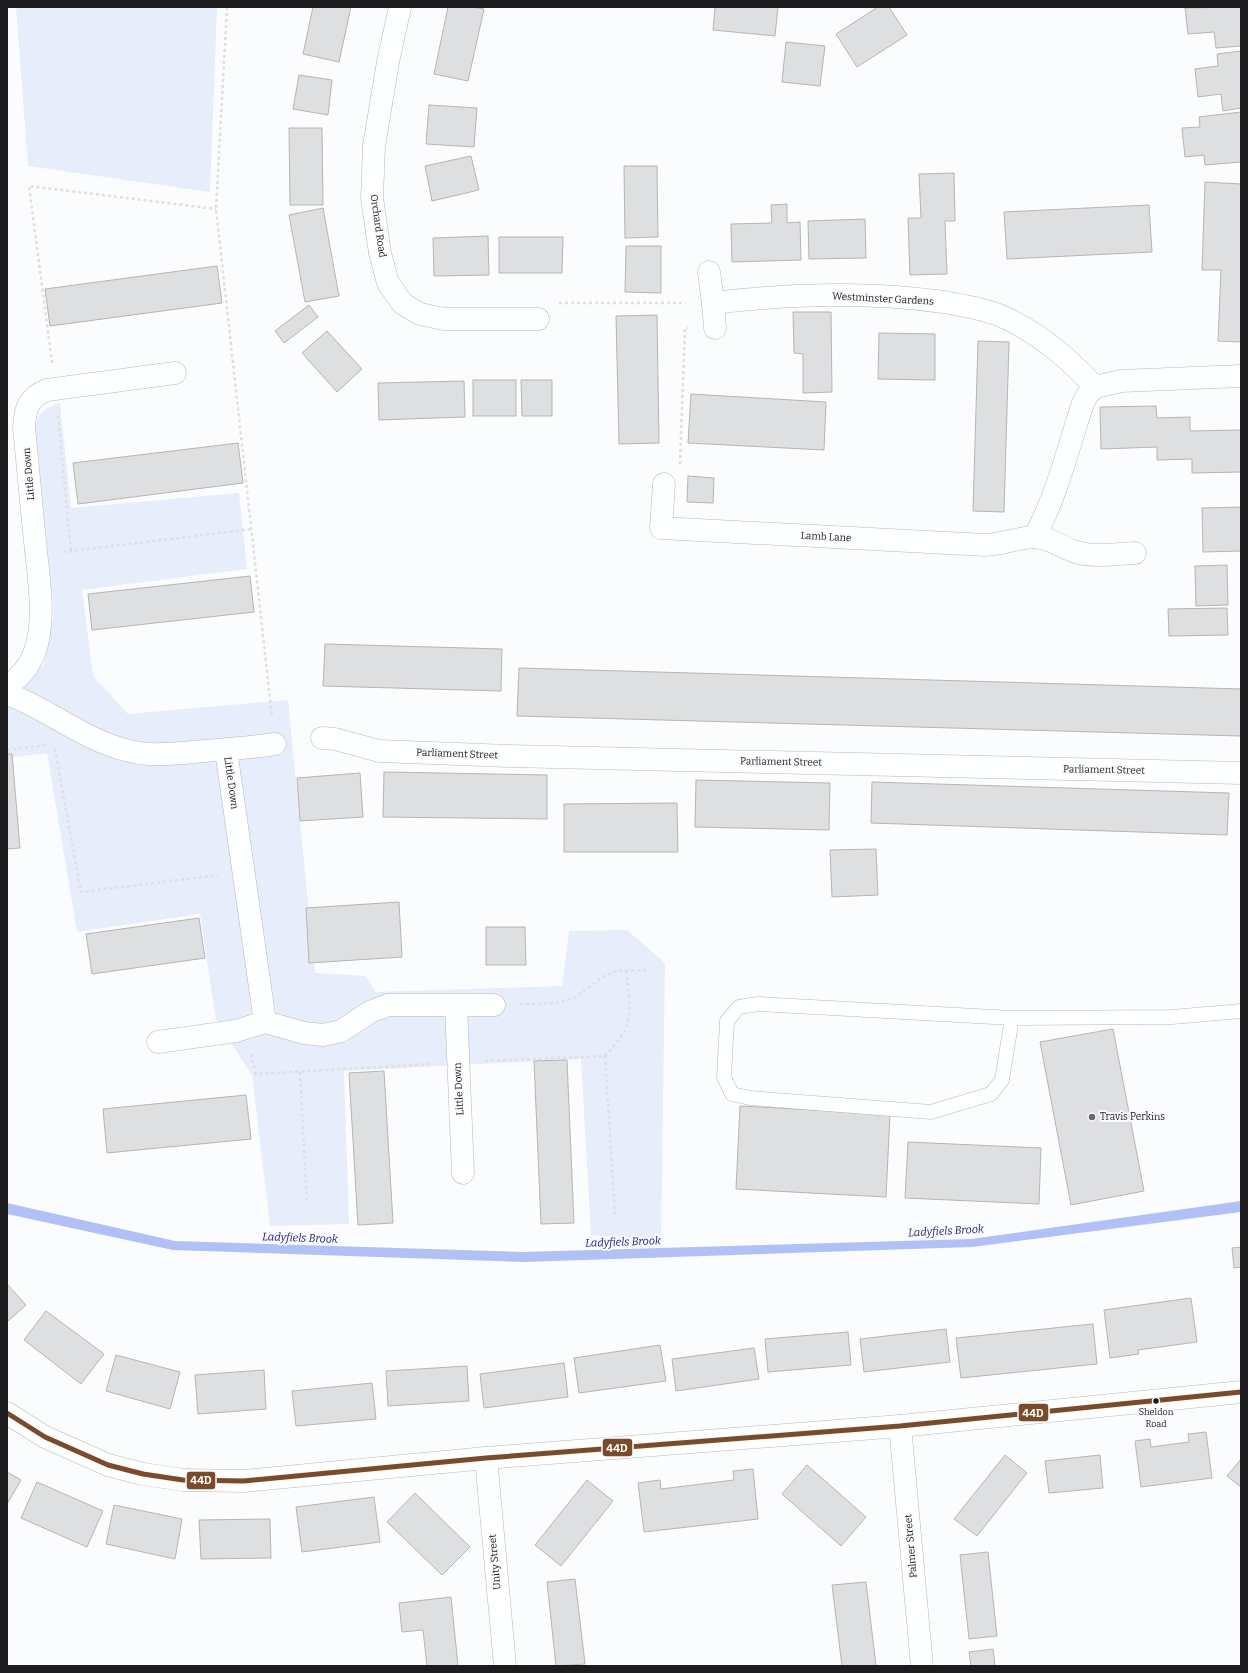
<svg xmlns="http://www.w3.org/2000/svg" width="1248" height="1673" viewBox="0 0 1248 1673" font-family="Bitter,serif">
  <rect width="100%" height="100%" fill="#fbfcfd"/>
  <g fill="#e8edfb">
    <polygon points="16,7 217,7 210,192 28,166"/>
    <path d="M60,403l11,105 168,-15 8,76 -165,21 11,86 35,38 160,-14 27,273 51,3 9,16 187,-6 7,-55 58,-1 38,33 -4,280 -70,-8 -10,-176 -237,12 5,153 -79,2 -18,-151 -36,-55 -16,-106 -123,18 -30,-179 -40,5v-70l37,-23 10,-52 -19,-185c2,-15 11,-21 25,-25z"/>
  </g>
  <polygon fill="#b2c1f5" points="1241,1201 1241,1212 972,1247 524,1262 173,1250 7,1214 7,1203 175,1241 522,1252 971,1239"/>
  <g fill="#dedfe0" stroke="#b5b5b6">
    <polygon points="313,7 351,7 339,62 303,54"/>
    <polygon points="448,7 472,7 484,9 468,81 434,74"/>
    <polygon points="715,7 778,7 775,36 713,30"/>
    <polygon points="878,7 889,7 907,35 857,67 836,34"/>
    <polygon points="1241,7 1241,46 1216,48 1214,32 1188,34 1185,8"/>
    <polygon points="786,42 825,46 820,86 782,82"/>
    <polygon points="1241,51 1241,108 1223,111 1221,94 1198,97 1195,69 1218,66 1217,54"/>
    <polygon points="299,75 332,80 328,115 293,109"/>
    <polygon points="429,105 477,108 474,147 426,144"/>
    <polygon points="1241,112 1241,162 1205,165 1204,155 1185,157 1182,128 1200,127 1199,117"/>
    <polygon points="289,128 322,128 323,205 290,205"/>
    <polygon points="471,156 479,190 432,201 425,166"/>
    <polygon points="624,166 657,166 658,237 625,238"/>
    <polygon points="954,173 955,221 945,221 947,274 910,275 908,218 921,218 919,174"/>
    <polygon points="1205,182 1241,184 1241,342 1218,341 1221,270 1202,270"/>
    <polygon points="787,204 787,223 800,222 801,260 732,262 731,224 772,223 771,205"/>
    <polygon points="1149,205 1152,252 1007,259 1004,212"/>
    <polygon points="323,208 339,296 305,302 289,215"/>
    <polygon points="865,219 866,258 809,259 808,221"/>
    <polygon points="488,236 489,275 434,276 433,238"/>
    <polygon points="499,237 563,237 562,273 499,273"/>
    <polygon points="626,246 661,246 661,293 625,292"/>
    <polygon points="217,266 222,303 50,326 45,289"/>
    <polygon points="309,305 318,317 284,343 275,331"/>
    <polygon points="793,312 831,312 832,392 803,393 803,354 794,353"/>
    <polygon points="657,315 659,443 619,444 616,316"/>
    <polygon points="327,331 362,369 337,392 302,353"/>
    <polygon points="879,333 935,334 935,380 878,379"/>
    <polygon points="978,341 1009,342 1004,512 973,511"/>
    <rect x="473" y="380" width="43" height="36"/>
    <polygon points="521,380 552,380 552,416 522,416"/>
    <polygon points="464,381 465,417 379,420 378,383"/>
    <polygon points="691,394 826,402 824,450 688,443"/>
    <polygon points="1156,406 1157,418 1190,417 1190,431 1241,430 1241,472 1192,473 1192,459 1157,460 1157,447 1101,449 1100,407"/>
    <polygon points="238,443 243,483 78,504 73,463"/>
    <polygon points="688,476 714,478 713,503 687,502"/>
    <polygon points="1241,507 1241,551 1203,552 1202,508"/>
    <polygon points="1227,565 1228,605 1196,606 1195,566"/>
    <polygon points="250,576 254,612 92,630 88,594"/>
    <polygon points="1227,608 1228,635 1169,636 1168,609"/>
    <polygon points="325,644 502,649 501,691 323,686"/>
    <polygon points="519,668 1241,689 1241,736 517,716"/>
    <polygon points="7,754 12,754 20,848 7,849"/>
    <polygon points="384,772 547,775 547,819 383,817"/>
    <polygon points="360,773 363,817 300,821 297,778"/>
    <polygon points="696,780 830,783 829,830 695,827"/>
    <polygon points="872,782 1229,793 1227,835 871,823"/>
    <polygon points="677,803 678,852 564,852 564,804"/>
    <polygon points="876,849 878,895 832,897 830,850"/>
    <polygon points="399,902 402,957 309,963 306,908"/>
    <polygon points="199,918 205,958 92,974 86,934"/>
    <polygon points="486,927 525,927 526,965 486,965"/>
    <polygon points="1113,1029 1144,1191 1071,1205 1040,1042"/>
    <polygon points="567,1060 574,1223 541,1224 534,1061"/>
    <polygon points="384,1071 393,1223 358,1225 349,1073"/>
    <polygon points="246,1095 251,1139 107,1153 103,1109"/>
    <polygon points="740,1106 890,1114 886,1197 736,1189"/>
    <polygon points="908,1142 1041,1148 1039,1204 905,1198"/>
    <polygon points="1241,1247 1241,1267 1234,1268 1232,1248"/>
    <polygon points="7,1284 26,1305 7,1322"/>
    <polygon points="1191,1298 1197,1342 1138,1350 1139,1354 1110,1358 1104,1310"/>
    <polygon points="46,1311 104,1354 81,1384 24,1340"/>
    <polygon points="1093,1324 1097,1364 961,1378 956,1338"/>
    <polygon points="946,1329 950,1362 864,1372 860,1339"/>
    <polygon points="848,1332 851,1365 768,1372 765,1339"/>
    <polygon points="660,1345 666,1381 579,1393 574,1358"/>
    <polygon points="754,1348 759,1379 676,1391 672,1359"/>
    <polygon points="116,1355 180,1372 170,1409 106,1391"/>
    <polygon points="564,1363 568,1397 484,1408 480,1374"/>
    <polygon points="467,1366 469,1401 388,1406 386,1371"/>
    <polygon points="264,1370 266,1409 198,1414 195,1375"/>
    <polygon points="372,1383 376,1419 296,1426 292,1391"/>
    <polygon points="1206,1432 1212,1478 1141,1487 1135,1441 1150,1439 1151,1447 1189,1442 1188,1434"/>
    <polygon points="1005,1455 1027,1473 977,1536 954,1519"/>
    <polygon points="1100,1455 1103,1488 1049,1493 1045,1461"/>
    <polygon points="1241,1459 1241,1487 1227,1476"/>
    <polygon points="807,1465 866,1517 841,1546 782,1494"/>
    <polygon points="753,1469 758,1519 644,1532 638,1483 660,1480 661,1489 734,1480 733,1471"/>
    <polygon points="7,1472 21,1480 7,1504"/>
    <polygon points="587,1480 613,1501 561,1566 535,1545"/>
    <polygon points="37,1482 103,1511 87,1547 21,1518"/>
    <polygon points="415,1493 470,1547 442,1575 387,1522"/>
    <polygon points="374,1497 380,1542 302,1552 296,1507"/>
    <polygon points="114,1505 182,1519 175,1559 106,1544"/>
    <polygon points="270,1519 271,1558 201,1559 199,1520"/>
    <polygon points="988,1552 997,1636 969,1639 960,1555"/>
    <polygon points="575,1579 585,1664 556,1666 547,1582"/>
    <polygon points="866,1582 876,1666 842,1666 832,1585"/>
    <polygon points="451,1597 458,1666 427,1666 423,1630 402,1632 399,1603"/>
    <polygon points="993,1649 995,1666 971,1666 969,1652"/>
  </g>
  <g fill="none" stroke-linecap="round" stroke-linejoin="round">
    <defs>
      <polyline id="service" points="1012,1018 1002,1080 991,1094 931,1112 750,1098 732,1094 724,1077 727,1021 739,1007 758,1004 1012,1018 1172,1017 1241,1011"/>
      <g id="minor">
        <polyline points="400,7 388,62 374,146 372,198 380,253 388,283 403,304 420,314 444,319 538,319"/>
        <path d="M709,272l4,31c76,-9 154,-12 230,-1 21,4 45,7 65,17 36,18 60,39 87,68l26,-6 120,-5"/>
        <polyline points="713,303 715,328"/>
        <path d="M664,484l-3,44 324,17c17,-1 33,-7 49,-8 22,-38 35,-92 49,-134l5,-9 7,-7"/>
        <path d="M1034,537c15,1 25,8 39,14 18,7 43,3 62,2"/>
        <path d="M7,686c13,-8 21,-18 27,-32 13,-35 4,-77 1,-113 -4,-37 -7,-75 -11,-113 1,-19 4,-31 23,-38l128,-17"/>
        <path d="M7,694c35,12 65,37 100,50 33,13 52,11 86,8 28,-2 55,-4 82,-8"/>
        <polyline points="322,738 335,739 379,751 509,756 1241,773"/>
        <polyline points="456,1006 463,1173"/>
        <polyline points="265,1022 304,1033 323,1035 341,1031 370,1012 388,1005 494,1005"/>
        <polyline points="158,1042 236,1031 265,1022 226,750"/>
        <polyline points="7,1413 45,1437 108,1465 143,1474 183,1480 244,1481 486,1458 900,1426 1241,1392"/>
        <polyline points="900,1426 922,1666"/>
        <polyline points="486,1458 505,1666"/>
      </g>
    </defs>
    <use href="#service" stroke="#b6b7b8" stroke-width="15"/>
    <use href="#minor" stroke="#b6b7b8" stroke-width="23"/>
    <g stroke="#dfdfe0" stroke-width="2.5" stroke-dasharray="3 3" stroke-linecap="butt">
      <polyline points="227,7 216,209 272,717"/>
      <polyline points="559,303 686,303"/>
      <polyline points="52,363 29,186 216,209"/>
      <polyline points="58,416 71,551"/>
      <polyline points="680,464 685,328 688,328"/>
      <polyline points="63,552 251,529"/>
      <polyline points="55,749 81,892 218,875"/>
      <polyline points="7,750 47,745"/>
      <polyline points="520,1004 555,1003 574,998 604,976 617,971 647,970"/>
      <polyline points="251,1054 256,1074 432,1064"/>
      <path d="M605,1056c7,-8 18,-19 22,-30 5,-18 1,-37 -1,-55"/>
      <polyline points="485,1061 605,1056 615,1215"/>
      <polyline points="300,1072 307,1204"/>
    </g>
    <use href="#service" stroke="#feffff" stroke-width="14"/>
    <use href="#minor" stroke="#feffff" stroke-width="22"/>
    <defs>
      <polyline id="bus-1" points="7,1413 45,1437 108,1465 143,1474 183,1480 244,1481 486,1458 900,1426 1241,1392"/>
    </defs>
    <use href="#bus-1" stroke="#fafbfe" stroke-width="8"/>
    <use href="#bus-1" stroke="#7a4b2a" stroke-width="5"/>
  </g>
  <circle fill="#6a6a6c" stroke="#fafbfe" stroke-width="1.5" cx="1092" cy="1117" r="4"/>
  <circle fill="#1c1c1e" stroke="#fafbfe" stroke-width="1.5" cx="1156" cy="1401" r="3.5"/>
  <g text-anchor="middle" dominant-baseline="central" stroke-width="4" stroke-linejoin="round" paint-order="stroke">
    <g font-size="9" fill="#1c1c1e" stroke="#fafbfe">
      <text x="1156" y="1412">Sheldon<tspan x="1156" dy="12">Road</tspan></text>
    </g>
    <g font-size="10" fill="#1c1c1e" stroke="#fafbfe">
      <text transform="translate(378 226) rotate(82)">Orchard Road</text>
      <text transform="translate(883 299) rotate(3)">Westminster Gardens</text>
      <text transform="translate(29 474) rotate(-95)">Little Down</text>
      <text transform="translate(826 537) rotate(3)">Lamb Lane</text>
      <text transform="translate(457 754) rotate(2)">Parliament Street</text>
      <text transform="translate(781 762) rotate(1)">Parliament Street</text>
      <text transform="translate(1104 770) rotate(1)">Parliament Street</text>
      <text transform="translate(231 783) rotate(82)">Little Down</text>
      <text transform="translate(459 1089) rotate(-93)">Little Down</text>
      <text transform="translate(911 1546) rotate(-95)">Palmer Street</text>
      <text transform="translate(495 1562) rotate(-95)">Unity Street</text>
    </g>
    <g font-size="10" fill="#1c1c1e" stroke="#fafbfe" text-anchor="start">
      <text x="1100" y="1117">Travis Perkins</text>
    </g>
    <g font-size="11" font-style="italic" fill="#161b6e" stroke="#fafbfe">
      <text transform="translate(946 1231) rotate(-3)">Ladyfiels Brook</text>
      <text transform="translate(300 1238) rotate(2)">Ladyfiels Brook</text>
      <text transform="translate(623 1242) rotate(-2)">Ladyfiels Brook</text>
    </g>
  </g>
  <g stroke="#fafbfe" stroke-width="1.5">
    <rect x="1018" y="1403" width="31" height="19" rx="4" fill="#7a4b2a"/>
    <rect x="602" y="1438" width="31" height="19" rx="4" fill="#7a4b2a"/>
    <rect x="186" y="1471" width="30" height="19" rx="4" fill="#7a4b2a"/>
  </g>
  <g font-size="11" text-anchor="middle" font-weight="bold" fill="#fff">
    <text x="1033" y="1417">44D</text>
    <text x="617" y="1452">44D</text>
    <text x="201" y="1484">44D</text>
  </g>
  <rect width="1248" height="1673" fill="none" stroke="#1c1c1e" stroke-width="16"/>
</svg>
